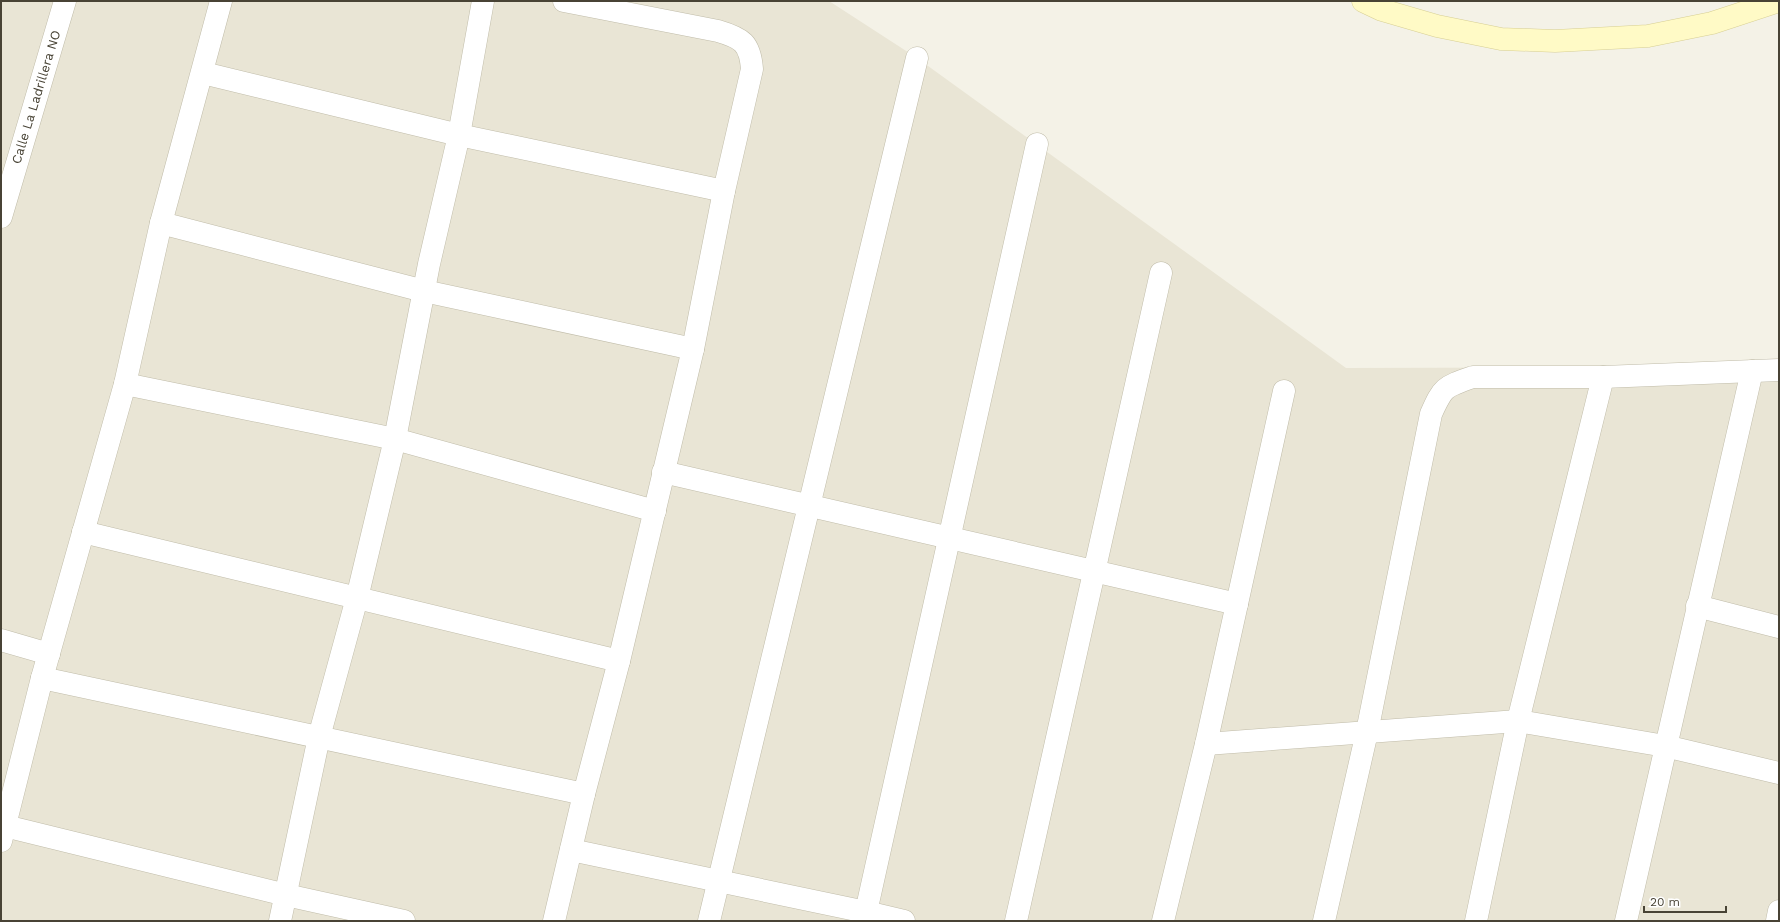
<svg xmlns="http://www.w3.org/2000/svg" width="1780" height="922" viewBox="0 0 1780 922" font-family="'Work Sans',sans-serif">
  <rect width="100%" height="100%" fill="#f4f2e7"/>
  <polygon fill="#e9e5d5" points="1,1 829,1 917,58 1346,368 1779,367 1779,921 1,921"/>
  <g fill="none" stroke-linecap="round" stroke-linejoin="round">
    <defs>
      <g id="street">
        <polyline points="203,73 459,135 724,191"/>
        <polyline points="1,217 65,1"/>
        <polyline points="161,223 424,291 693,349"/>
        <polyline points="125,384 395,439 655,511"/>
        <polyline points="663,472 1237,604"/>
        <polyline points="83,532 619,661"/>
        <polyline points="1697,606 1779,627"/>
        <polyline points="1,640 49,654"/>
        <polyline points="42,678 584,794"/>
        <polyline points="1206,744 1518,721 1665,746 1779,773"/>
        <polyline points="5,826 286,895 404,921"/>
        <polyline points="1,841 42,678 125,384 161,223 221,1"/>
        <polyline points="571,850 866,912 904,921"/>
        <polyline points="280,921 319,737 357,598 395,439 429,264 459,135 483,1"/>
        <path d="M554,921l30,-127 35,-133 74,-312 31,-158 28,-122c-2,-26 -10,-31 -34,-38l-154,-30"/>
        <polyline points="709,921 917,58"/>
        <polyline points="864,921 1037,144"/>
        <polyline points="1016,921 1161,273"/>
        <polyline points="1163,921 1206,744 1284,391"/>
        <path d="M1324,921l43,-189 64,-318c12,-27 13,-27 42,-37h130l176,-7"/>
        <polyline points="1476,921 1518,721 1603,377"/>
        <polyline points="1626,921 1752,371"/>
        <polyline points="1777,921 1779,911"/>
      </g>
      <polyline id="secondary" points="1363,1 1382,10 1437,26 1501,39 1555,41 1648,36 1712,23 1779,1"/>
    </defs>
    <use href="#street" stroke="#c0bca9" stroke-width="23"/>
    <use href="#secondary" stroke="#d7cf94" stroke-width="23"/>
    <use href="#street" stroke="#fff" stroke-width="22"/>
    <use href="#secondary" stroke="#fffac6" stroke-width="22"/>
  </g>
  <g text-anchor="middle" dominant-baseline="central" stroke-width="4" stroke-linejoin="round" paint-order="stroke">
    <g font-size="13" fill="#484335" stroke="#fff">
      <text transform="translate(36 97) rotate(-73)">Calle La Ladrillera NO</text>
    </g>
  </g>
  <rect width="1780" height="922" fill="none" stroke="#484335" stroke-width="4"/>
  <path d="M1644 906v6h82v-6" fill="none" stroke="#484335" stroke-width="2"/>
  <text x="1650" y="906" font-size="12" fill="#484335" stroke="#ffffff" stroke-width="3" paint-order="stroke">20 m</text>
</svg>
